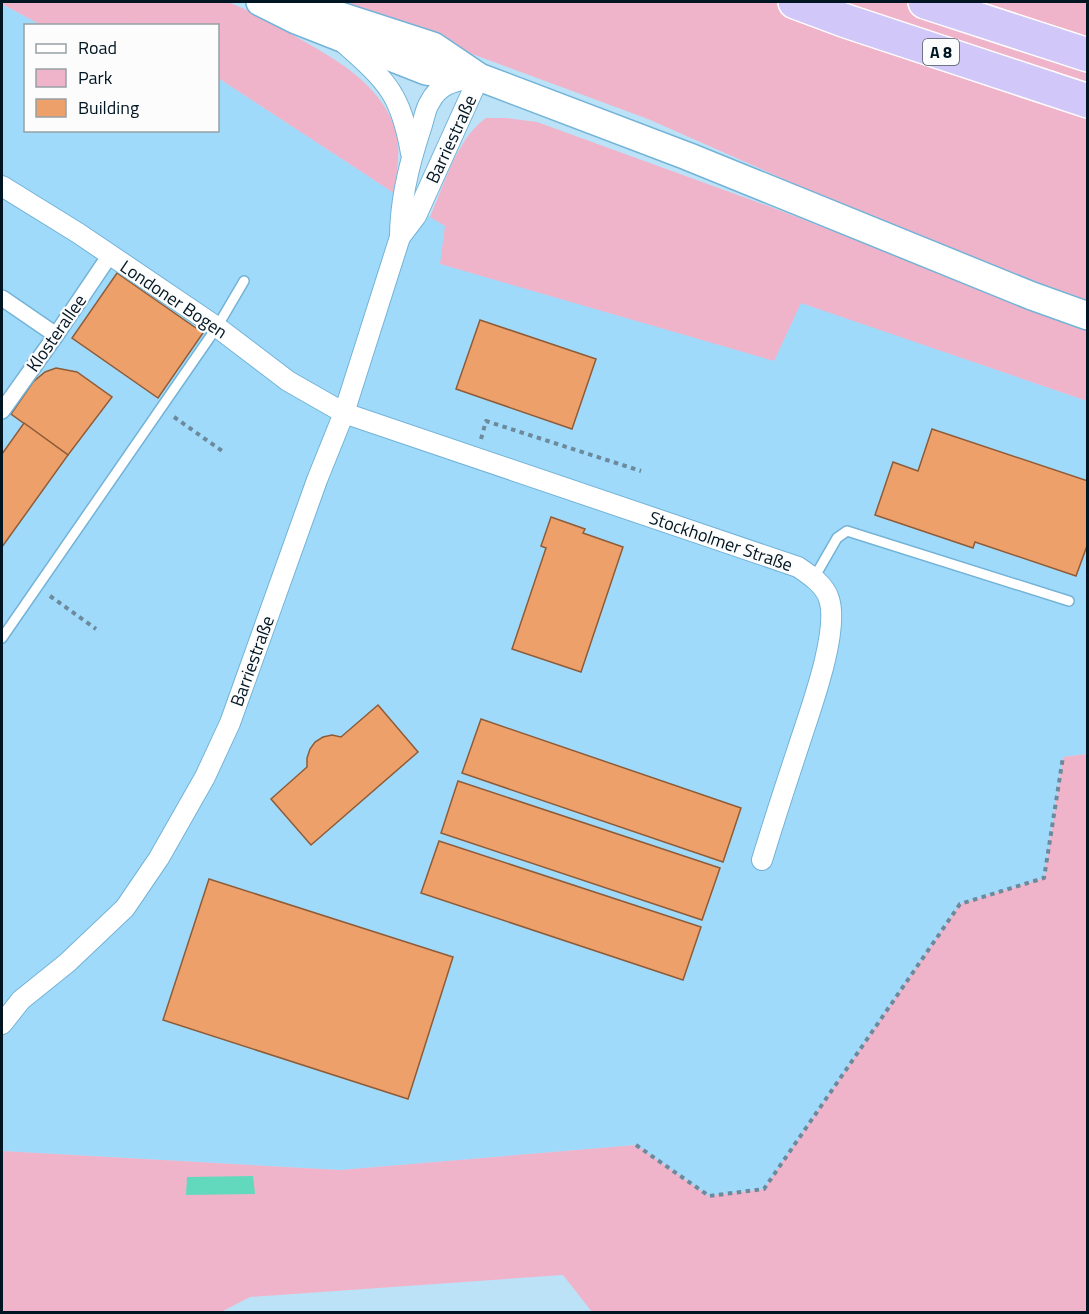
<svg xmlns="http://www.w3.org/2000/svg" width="1089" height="1314" viewBox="0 0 1089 1314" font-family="'Titillium Web',sans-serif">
  <rect width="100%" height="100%" fill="#bce2f8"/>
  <polygon fill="#a0dafb" points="2,4 41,25 26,26 26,130 218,130 218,78 445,226 441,264 801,302 1087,401 1087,754 1063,757 1044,878 960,904 764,1189 709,1196 636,1145 340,1170 2,1151"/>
  <g fill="#f0b4ca">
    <path d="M2,2h226c23,9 44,21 65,33 39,22 84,46 101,90 8,23 3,45 0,68l-176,-115v-52h-81l-4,-3 -7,3 -85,-1 -39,-21z"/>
    <polygon points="331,2 1087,2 1087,302 1040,285 840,204 648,119"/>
    <path d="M486,118h20l31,4 234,85 316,122v72l-286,-98 -27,58 -334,-97 5,-38 -15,-9c14,-32 27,-79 56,-99z"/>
    <polygon points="1087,754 1087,1312 592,1312 563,1275 250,1297 221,1312 2,1312 2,1151 340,1170 636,1145 709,1196 764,1189 960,904 1044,878 1063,757"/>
  </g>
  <polygon fill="#62d9bc" points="253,1176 255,1194 186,1195 187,1177"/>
  <g fill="#eea06b" stroke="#8f5c38" stroke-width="1.5">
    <polygon points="117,273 203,333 158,398 72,338"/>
    <polygon points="480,320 596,359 572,429 456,389"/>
    <polygon points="56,368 77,372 112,397 68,455 11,414 33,382 45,372"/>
    <polygon points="24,423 68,455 2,547 2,454"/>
    <polygon points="932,429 1088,481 1088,543 1076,576 975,542 973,548 875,515 893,462 918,471"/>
    <polygon points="551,517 585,529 583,533 623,547 581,672 512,649 546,548 541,546"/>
    <polygon points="378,705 418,752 311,845 271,799 307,767 307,758 310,749 315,742 323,737 332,735 341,737"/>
    <polygon points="481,719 741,808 723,862 462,773"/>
    <polygon points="458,781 720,868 702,920 441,833"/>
    <polygon points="439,841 701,927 683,980 421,893"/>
    <polygon points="209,879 453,957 408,1099 163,1020"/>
  </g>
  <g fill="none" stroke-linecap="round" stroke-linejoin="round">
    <defs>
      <g id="service">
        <polyline points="814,578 837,538 847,531 1069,601"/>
        <polyline points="2,638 217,327 244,281"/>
      </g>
      <g id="pedestrian">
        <polyline points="2,298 56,335"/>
        <polyline points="2,411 56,335 110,255"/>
      </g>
      <g id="minor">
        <path d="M345,44c43,38 56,51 66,109"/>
        <path d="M2,186l76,47 139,94 71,54 56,32 454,154c12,8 27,18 31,32 11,34 -21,117 -32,152 -12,36 -24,73 -35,109"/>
        <path d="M400,237c0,-37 9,-73 21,-109 3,-8 4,-19 9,-26 8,-16 22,-21 38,-23"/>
        <polyline points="2,1024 21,1000 67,963 125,908 159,858 205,777 230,723 317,480 344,413 400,237 416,216 479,77"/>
      </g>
      <g id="secondary">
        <polyline points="260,2 296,20 426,71 475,77"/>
        <polyline points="297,2 433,46 479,77 687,156 1032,296 1088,316"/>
      </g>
      <g id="motorway">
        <polyline points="795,2 846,21 1088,101"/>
        <polyline points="925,2 1088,55"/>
      </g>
    </defs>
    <use href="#service" stroke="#73b3d7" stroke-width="12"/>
    <use href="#pedestrian" stroke="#73b3d7" stroke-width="18"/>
    <use href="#minor" stroke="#73b3d7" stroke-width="22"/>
    <use href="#secondary" stroke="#73b3d7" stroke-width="30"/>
    <use href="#motorway" stroke="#fff" stroke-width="36"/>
    <g stroke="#6c8a9c" stroke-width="4" stroke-dasharray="4.5 4.5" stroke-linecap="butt">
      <polyline points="174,417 225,453"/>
      <polyline points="481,439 486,421 641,471"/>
      <polyline points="50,596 96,629"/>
      <polyline points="636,1145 709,1196 764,1189 960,904 1044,878 1063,757"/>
    </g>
    <use href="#service" stroke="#fff" stroke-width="9"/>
    <use href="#pedestrian" stroke="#fff" stroke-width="15"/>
    <use href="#minor" stroke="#fff" stroke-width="20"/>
    <use href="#secondary" stroke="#fff" stroke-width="27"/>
    <use href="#motorway" stroke="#d2c7f9" stroke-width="33"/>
  </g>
  <g text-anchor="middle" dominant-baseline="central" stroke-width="4.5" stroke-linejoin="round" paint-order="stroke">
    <rect fill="#fcfcfc" stroke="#4c5a63" stroke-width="1.5" x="923" y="39" width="36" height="26" rx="4.5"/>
    <g font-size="16" font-weight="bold" fill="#001522">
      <text x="941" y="52">A 8</text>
    </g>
    <g font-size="18" fill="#001522" stroke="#fcfcfc">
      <text transform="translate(451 139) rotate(-65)">Barriestraße</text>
      <text transform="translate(174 299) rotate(34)">Londoner Bogen</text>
      <text transform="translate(56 333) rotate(-55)">Klosterallee</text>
      <text transform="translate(721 541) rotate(19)">Stockholmer Straße</text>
      <text transform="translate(252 661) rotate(-70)">Barriestraße</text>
    </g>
  </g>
  <rect width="1089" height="1314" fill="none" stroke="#001522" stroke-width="6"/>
  <rect x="24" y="24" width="195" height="108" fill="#fcfcfc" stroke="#97a0a5" stroke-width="1.5"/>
  <rect x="36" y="44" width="30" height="9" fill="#ffffff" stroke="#97a0a5" stroke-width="1.5"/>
  <text x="78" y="54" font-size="18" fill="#001522">Road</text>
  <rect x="36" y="69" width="30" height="18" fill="#f0b4ca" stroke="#97a0a5" stroke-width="1.5"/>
  <text x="78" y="84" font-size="18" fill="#001522">Park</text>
  <rect x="36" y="99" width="30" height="18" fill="#eea06b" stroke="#97a0a5" stroke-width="1.5"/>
  <text x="78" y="114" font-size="18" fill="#001522">Building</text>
</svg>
